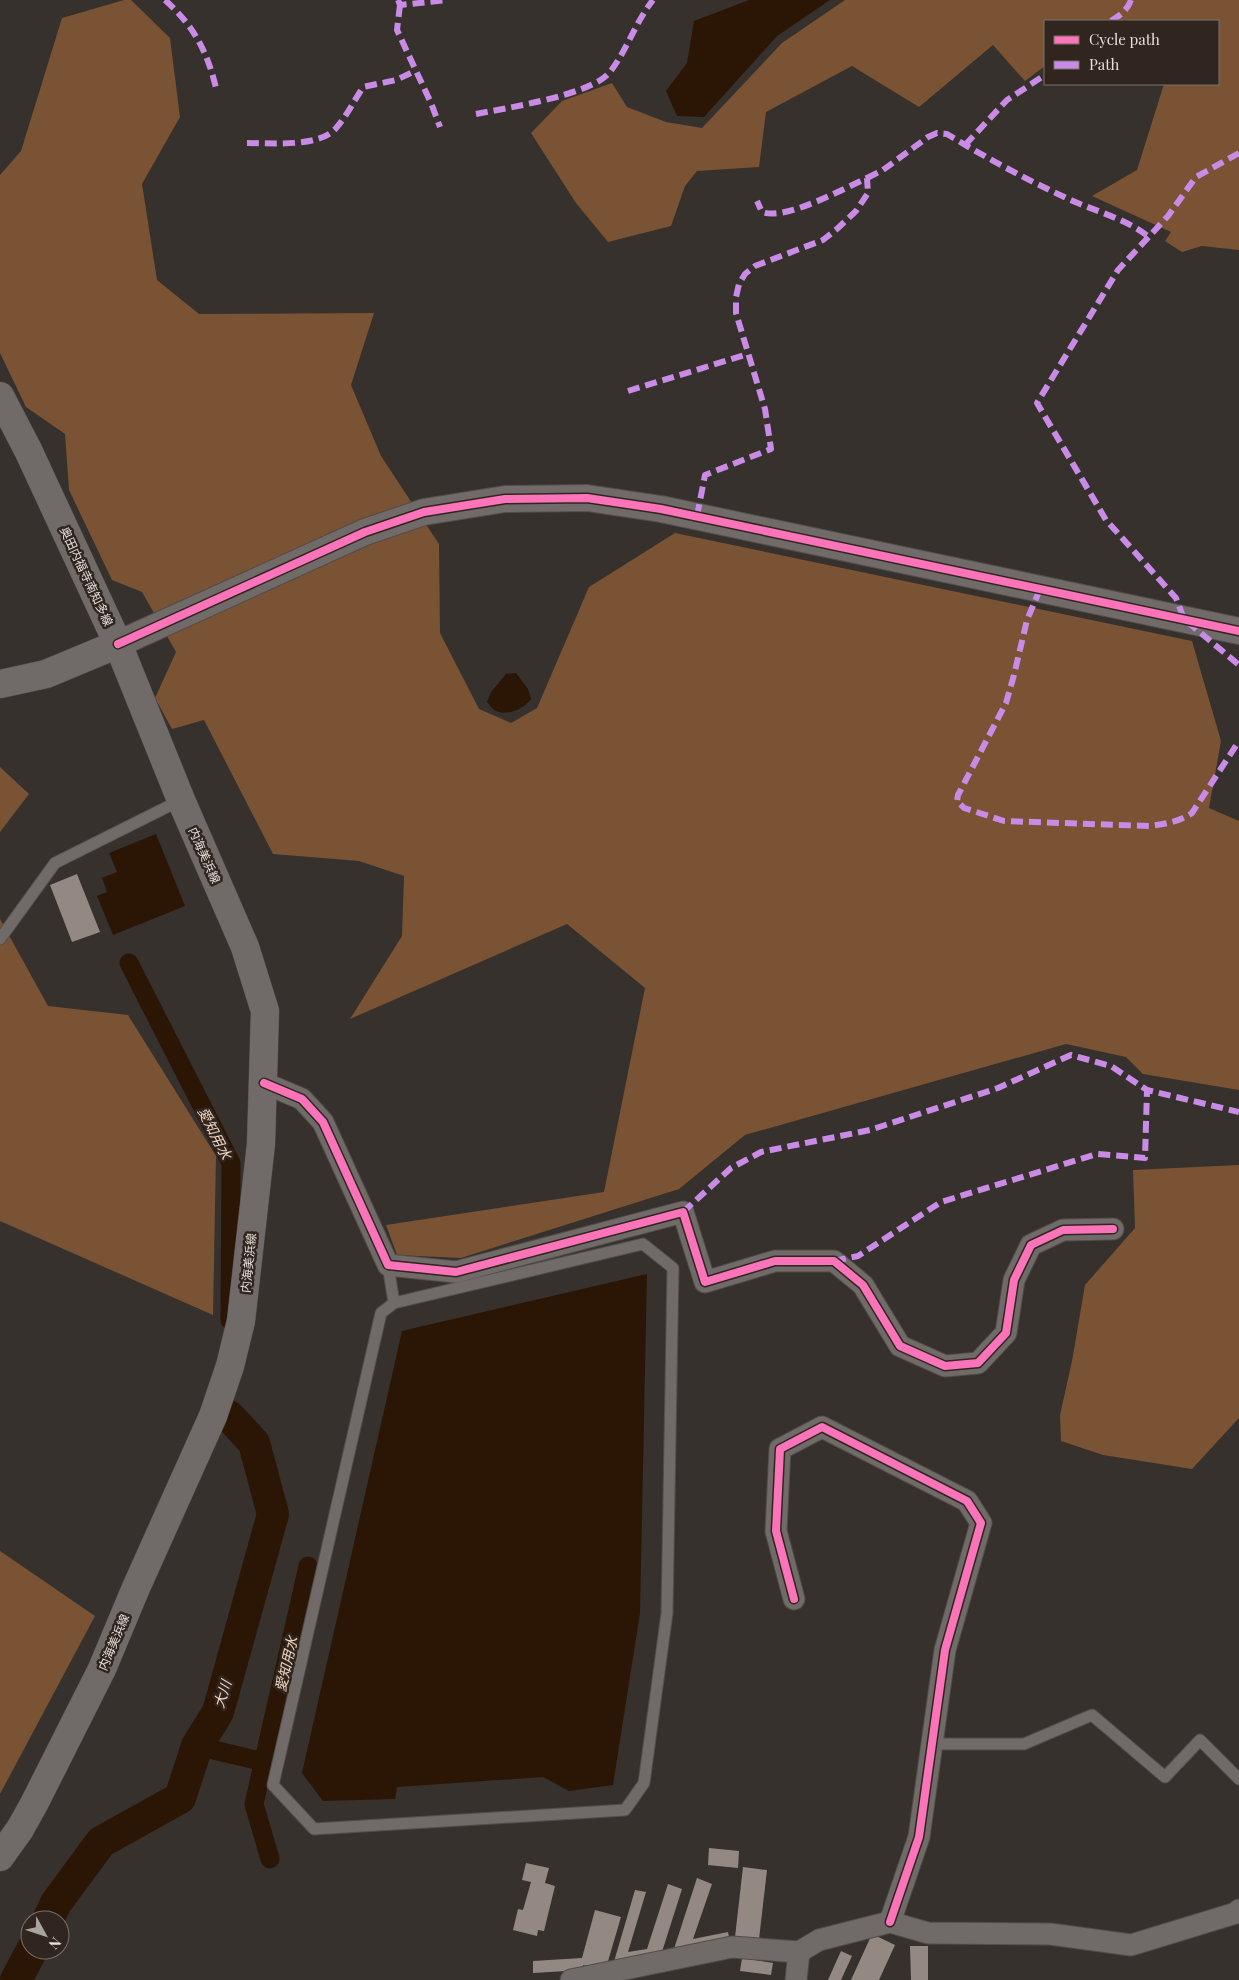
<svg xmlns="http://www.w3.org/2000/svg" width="1239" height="1980" viewBox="0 0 1239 1980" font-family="'Playfair Display','Noto Sans JP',serif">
  <rect width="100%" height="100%" fill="#36312d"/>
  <g fill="#7a5234">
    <polygon points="124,0 131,0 170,38 180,117 142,184 157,280 199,314 374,313 351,385 381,456 439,544 440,633 479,709 511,723 537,708 589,587 675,533 1192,641 1221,741 1209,808 1239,821 1239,1090 1143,1074 1126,1057 1066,1044 745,1135 679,1189 461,1258 397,1255 386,1225 604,1192 645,988 567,924 350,1019 402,936 404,876 359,861 273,854 204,720 172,729 155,698 176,652 142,592 112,580 69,490 65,434 26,407 0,353 0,175 21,151 62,18"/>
    <polygon points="845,0 1239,0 1239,250 1202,246 1182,252 1165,241 1171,232 1092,196 1137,170 1164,84 1218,84 1218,21 1045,21 1045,66 1025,81 993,45 919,107 852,66 766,112 759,167 697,171 685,186 671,226 608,242 576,203 531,133 562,101 612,83 627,107 666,122 702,128 782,43"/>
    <polygon points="0,767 29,794 0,832"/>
    <polygon points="0,919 48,1006 128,1015 216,1156 213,1315 0,1221"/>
    <polygon points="1239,1165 1239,1418 1192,1469 1103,1455 1061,1441 1060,1415 1072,1361 1085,1285 1135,1228 1133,1170"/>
    <polygon points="0,1551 95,1616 0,1794"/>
  </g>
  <g fill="#2b1606">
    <polygon points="749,0 830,0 777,36 704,117 677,116 666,91 687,63 694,21"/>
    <path d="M516,673l12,16 3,10c-7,10 -24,17 -35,12 -4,-2 -6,-6 -9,-9l4,-10 15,-18z"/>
    <polygon points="156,834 185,906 113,935 97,896 107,892 102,878 117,872 109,853"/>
    <polygon points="647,1274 640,1613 613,1785 569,1791 543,1777 397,1787 395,1799 323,1801 302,1773 402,1331"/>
  </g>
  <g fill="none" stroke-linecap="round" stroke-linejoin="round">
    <g stroke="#2b1606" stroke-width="19">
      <polyline points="129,963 231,1163 230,1320"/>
      <polyline points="197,1746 264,1762"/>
      <polyline points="270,1859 254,1804 308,1566"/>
    </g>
    <g stroke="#2b1606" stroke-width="32">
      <polyline points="48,1920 56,1903 101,1842 180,1798 197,1746 218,1712 273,1514 254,1443 229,1416"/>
      <polyline points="16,1980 32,1950"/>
    </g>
  </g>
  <g fill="#948982">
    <polygon points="77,874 100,932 72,942 50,885"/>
    <polygon points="709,1848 739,1851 738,1868 708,1865"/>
    <polygon points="526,1863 549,1868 545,1883 555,1886 544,1931 538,1930 537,1936 513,1930 518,1909 523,1910 531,1882 522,1880"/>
    <polygon points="743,1867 767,1870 759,1939 735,1937"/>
    <polygon points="697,1878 712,1884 693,1939 728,1932 730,1942 673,1952"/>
    <polygon points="668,1884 682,1889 660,1958 613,1965 635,1890 646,1892 628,1952 647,1949"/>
    <polygon points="595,1910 621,1917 606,1968 596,1969 583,1965 583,1970 533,1973 533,1961 582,1958"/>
    <polygon points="872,1934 895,1945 879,1980 851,1980"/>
    <polygon points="910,1946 928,1946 928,1980 911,1980"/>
    <polygon points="841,1951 852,1956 841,1980 828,1980"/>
    <polygon points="742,1958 773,1963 771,1975 740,1971"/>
  </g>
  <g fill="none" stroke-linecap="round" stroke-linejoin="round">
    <defs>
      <g id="service">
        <polyline points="0,939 55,863 181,800"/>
        <polyline points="388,1265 394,1303 381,1313 273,1785 314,1829 625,1810 644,1783 667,1613 673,1268 643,1244 394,1303"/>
        <polyline points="931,1744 1024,1744 1092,1715 1165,1777 1200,1740 1239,1779"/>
      </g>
      <g id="minor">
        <polyline points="264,1083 302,1099 323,1122 388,1265 456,1272 683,1212 705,1282 775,1261 834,1261 863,1285 900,1346 945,1366 978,1363 1006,1333 1014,1280 1031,1245 1063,1230 1113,1229"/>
        <polyline points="794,1599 776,1531 780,1449 822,1427 967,1501 981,1523 945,1650 919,1837 890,1922"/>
        <polyline points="571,1980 732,1947 799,1952 819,1940 890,1922 928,1933 1050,1934 1131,1945 1236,1913 1239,1910"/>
        <polyline points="796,1980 799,1952"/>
      </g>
      <polyline id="tertiary" points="118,644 365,532 424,512 505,499 587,498 661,509 1239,631"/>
      <g id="secondary">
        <polyline points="0,396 28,450 118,644 181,800 245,947 265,1011 261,1144 241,1321 230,1366 213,1416 135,1590 102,1669 34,1804 20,1829 0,1857"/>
        <polyline points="0,684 46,674 118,644"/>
      </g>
    </defs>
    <use href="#service" stroke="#524d49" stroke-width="13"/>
    <use href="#minor" stroke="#524d49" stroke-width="23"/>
    <use href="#tertiary" stroke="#524d49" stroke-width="28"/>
    <use href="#secondary" stroke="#524d49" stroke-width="29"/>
    <use href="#service" stroke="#706b68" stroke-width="11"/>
    <use href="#minor" stroke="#706b68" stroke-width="21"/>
    <use href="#tertiary" stroke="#706b68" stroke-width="26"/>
    <use href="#secondary" stroke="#706b68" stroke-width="28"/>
    <g stroke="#ca8be6" stroke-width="6" stroke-dasharray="12 6" stroke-linecap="butt">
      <path d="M165,0c30,27 43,53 52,92"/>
      <polyline points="398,0 400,5 448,0"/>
      <polyline points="400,5 397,30 431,103 440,127"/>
      <path d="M1111,21c9,-6 16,-10 20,-21"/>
      <path d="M476,114c30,-6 116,-19 134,-42 17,-22 25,-49 43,-72"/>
      <path d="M247,143c24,0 74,5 90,-16 10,-12 17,-26 26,-40l33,-7 19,-9"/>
      <polyline points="965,145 1007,100 1045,75"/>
      <polyline points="1239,153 1196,177 1168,216 1118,270 1037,403 1106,520 1176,598 1184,619 1239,665"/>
      <path d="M867,178l16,-8 45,-33 9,-4 10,1c41,25 82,47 126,67 25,11 53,18 76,36"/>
      <polyline points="628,391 748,354"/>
      <path d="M697,516l8,-41 66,-26 -6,-40 -29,-96v-16l3,-13 6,-10 10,-8 68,-26 15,-12 18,-17 12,-18 -1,-15c-24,11 -82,43 -105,34l-5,-11"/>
      <path d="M1040,589l-13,31 -13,55 -8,28 -48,92 -1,6 7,7 40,13 145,5c16,-2 30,-4 43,-13l47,-72"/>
      <polyline points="683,1212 731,1168 761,1152 870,1130 998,1088 1071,1055 1111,1066 1147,1090 1239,1112"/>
      <polyline points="834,1261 858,1256 941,1202 1097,1154 1145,1158 1147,1090"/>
    </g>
    <defs>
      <g id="cycleway">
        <polyline points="118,644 365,532 424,512 505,499 587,498 661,509 1239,631"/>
        <polyline points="264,1083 302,1099 323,1122 388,1265 456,1272 683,1212 705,1282 775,1261 834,1261 863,1285 900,1346 945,1366 978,1363 1006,1333 1014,1280 1031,1245 1063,1230 1113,1229"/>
        <polyline points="794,1599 776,1531 780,1449 822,1427 967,1501 981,1523 945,1650 919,1837 890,1922"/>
      </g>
    </defs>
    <use href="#cycleway" stroke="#30261f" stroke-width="11"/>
    <use href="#cycleway" stroke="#fb73b8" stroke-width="8"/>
  </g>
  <g text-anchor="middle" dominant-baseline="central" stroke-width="5" stroke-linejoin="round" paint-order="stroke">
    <g font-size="12" fill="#e7e0dc" stroke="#30261f">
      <text transform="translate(87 576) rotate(65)">奥田内福寺南知多線</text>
      <text transform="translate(205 855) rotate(66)">内海美浜線</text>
      <text transform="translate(248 1263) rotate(-84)">内海美浜線</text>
      <text transform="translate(113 1642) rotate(-67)">内海美浜線</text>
    </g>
    <g font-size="14" font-style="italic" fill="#f4d6c2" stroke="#30261f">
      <text transform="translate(215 1133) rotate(63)">愛知用水</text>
      <text transform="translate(286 1664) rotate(-77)">愛知用水</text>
      <text transform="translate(222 1694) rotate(-73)">大川</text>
    </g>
  </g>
  <rect x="1044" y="20" width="175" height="65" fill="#30261f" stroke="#79706b"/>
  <rect x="1054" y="36" width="25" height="8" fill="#fb73b8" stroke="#79706b"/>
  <text x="1089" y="45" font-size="15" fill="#e7e0dc">Cycle path</text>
  <rect x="1054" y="61" width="25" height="8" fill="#ca8be6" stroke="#79706b"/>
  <text x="1089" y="70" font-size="15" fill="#e7e0dc">Path</text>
  <g transform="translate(45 1935) rotate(130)"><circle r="24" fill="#30261f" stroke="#79706b"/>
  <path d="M0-4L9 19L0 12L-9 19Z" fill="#a9a39f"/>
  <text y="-8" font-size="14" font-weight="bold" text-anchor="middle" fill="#e7e0dc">N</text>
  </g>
</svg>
